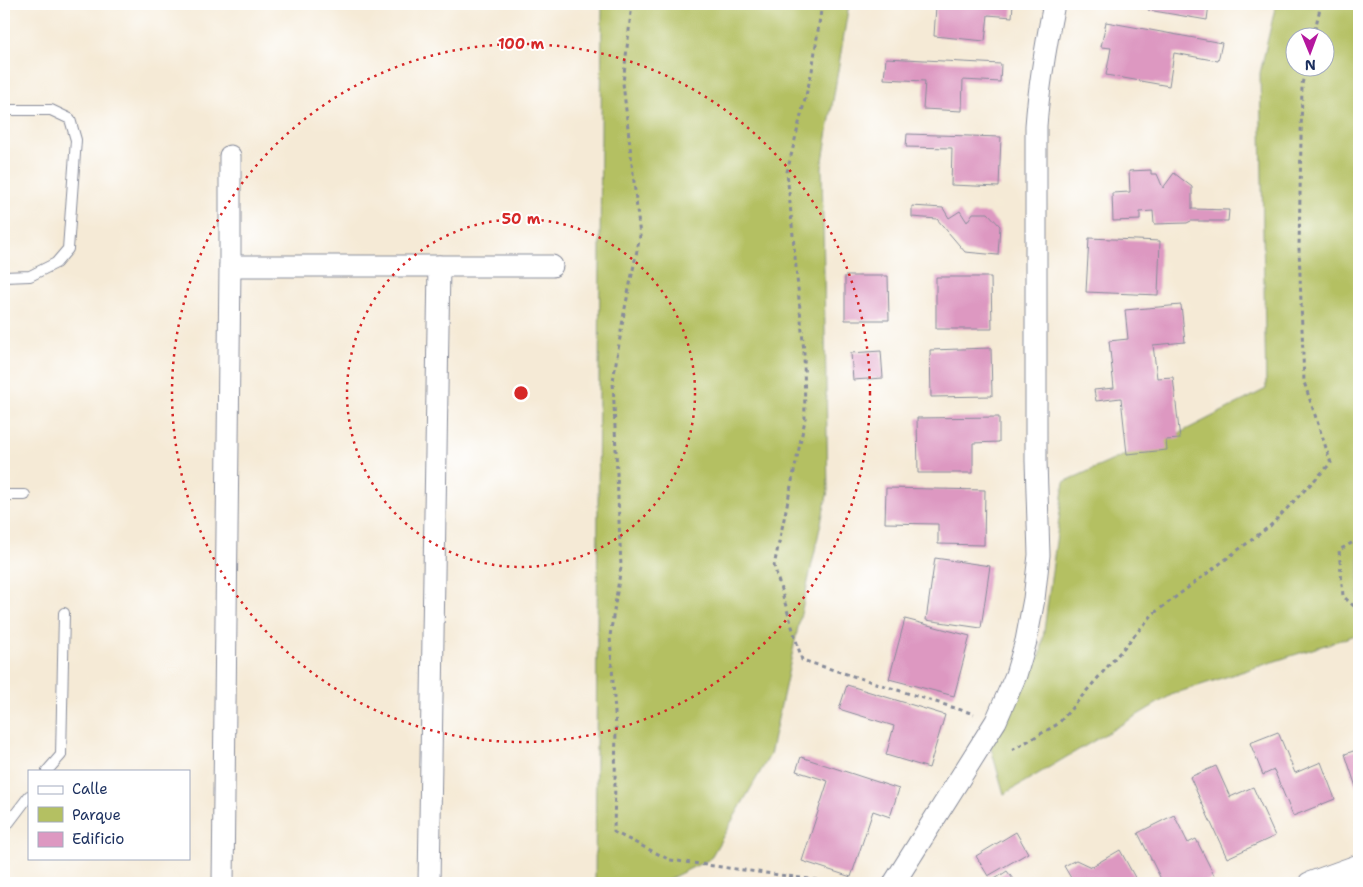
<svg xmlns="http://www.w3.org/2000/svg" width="1363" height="887" viewBox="0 0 1363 887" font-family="'Shantell Sans',sans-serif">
  <rect width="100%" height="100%" fill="#fff"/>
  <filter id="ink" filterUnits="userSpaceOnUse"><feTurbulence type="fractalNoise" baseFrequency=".02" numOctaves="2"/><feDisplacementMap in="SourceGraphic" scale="10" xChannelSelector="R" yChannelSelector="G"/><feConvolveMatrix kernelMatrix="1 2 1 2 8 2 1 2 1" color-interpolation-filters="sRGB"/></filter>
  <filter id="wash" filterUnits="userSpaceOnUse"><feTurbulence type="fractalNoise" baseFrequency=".0096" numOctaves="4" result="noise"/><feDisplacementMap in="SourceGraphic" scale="20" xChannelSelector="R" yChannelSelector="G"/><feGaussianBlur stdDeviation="1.12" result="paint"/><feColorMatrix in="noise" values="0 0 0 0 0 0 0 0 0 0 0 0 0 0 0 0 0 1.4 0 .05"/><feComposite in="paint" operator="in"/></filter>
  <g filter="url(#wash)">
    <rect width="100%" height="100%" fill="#f5ead6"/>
    <g fill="#b4c062" stroke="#687860" fill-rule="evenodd">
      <polygon points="602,4 849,4 822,167 828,491 770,755 710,859 661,883 595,883"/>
      <path d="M1276,4h83v630l-186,60 -169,100 -14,-49 51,-92 23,-171 63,-28 39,-14 100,-51 -6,-316zM1296,38h30v30h-30z"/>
    </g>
    <g id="blocks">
      <g fill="#dd98c1">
        <polygon points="928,4 1013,4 1012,17 988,15 985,41 934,36 936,6 928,5"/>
        <polygon points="1149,4 1209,4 1207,20 1148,10"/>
        <polygon points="1106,22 1222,43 1218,61 1174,53 1169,86 1106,75 1111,48 1101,47"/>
        <polygon points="886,58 1001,64 1000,82 963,80 962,111 923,109 925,81 884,79"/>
        <polygon points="907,134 1001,137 999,187 951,185 952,148 906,147"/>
        <polygon points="1151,170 1151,174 1157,174 1163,188 1174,173 1192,187 1192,209 1229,210 1228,221 1191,221 1187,223 1154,224 1153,211 1140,212 1140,220 1113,221 1112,193 1130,192 1129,171"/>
        <polygon points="912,206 943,208 949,218 960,211 967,222 973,213 988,213 1000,226 998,255 965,252 937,219 912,217"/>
        <polygon points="1089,238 1160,241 1158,295 1086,292"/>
        <polygon points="845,276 888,276 889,320 845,320"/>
        <polygon points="936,277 991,277 992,329 936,329"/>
        <polygon points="1181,305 1185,342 1153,345 1157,378 1173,377 1180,439 1166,440 1167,450 1127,454 1121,398 1096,401 1094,390 1114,388 1109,341 1128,339 1125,310"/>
        <polygon points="991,348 992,396 931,397 930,350"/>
        <polygon points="881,351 883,378 853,380 851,353"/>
        <polygon points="999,417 999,442 973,443 973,473 918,473 917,418"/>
        <polygon points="886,488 985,490 984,545 938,544 938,524 885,523"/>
        <polygon points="935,558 990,566 981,628 926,620"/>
        <polygon points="905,619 970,636 954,696 889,679"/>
        <polygon points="847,685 945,715 929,768 886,755 894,726 839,709"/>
        <polygon points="1278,732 1295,773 1321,762 1335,799 1293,816 1274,770 1263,775 1250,743"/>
        <polygon points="1359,749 1359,786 1356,787 1345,754"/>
        <polygon points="801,757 899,789 890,817 873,811 851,877 802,861 828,781 796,771"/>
        <polygon points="1216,766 1230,797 1253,787 1275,836 1227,858 1190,777"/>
        <polygon points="1174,815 1188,843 1196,839 1215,877 1203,883 1163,883 1138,833"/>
        <polygon points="1016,832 1028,853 988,876 976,856"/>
        <polygon points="1120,850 1138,883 1074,883 1064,866 1076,860 1091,867"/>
        <polygon points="1007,871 1016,883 989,883"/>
      </g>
    </g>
  </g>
  <g filter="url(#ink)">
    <use href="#blocks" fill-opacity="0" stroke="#888c9a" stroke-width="1"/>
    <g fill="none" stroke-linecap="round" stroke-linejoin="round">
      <defs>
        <g id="service">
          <polyline points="4,110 51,110 70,119 76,140 68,249 56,263 30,276 4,277"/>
          <polyline points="4,495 25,495"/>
          <polyline points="47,771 61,755 64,613"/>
          <polyline points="4,829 29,796"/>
        </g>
        <g id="minor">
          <polyline points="230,266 230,156"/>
          <polyline points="223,883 230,266 552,266"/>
          <polyline points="429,883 439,266"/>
          <path d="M894,883l102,-162 20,-46 10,-34 8,-42 5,-44 -3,-94v-335c3,-42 10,-82 18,-122"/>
          <polyline points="1309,883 1359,865"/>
        </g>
      </defs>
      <use href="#service" stroke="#888c9a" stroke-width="12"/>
      <use href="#minor" stroke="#888c9a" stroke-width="23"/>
      <g stroke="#888c9a" stroke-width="3" stroke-dasharray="4 4" stroke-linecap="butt">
        <polyline points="632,4 623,83 640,236 624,313 613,381 621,567 610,636 616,728 614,832 670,860 838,883"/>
        <polyline points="822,4 812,71 787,172 804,352 805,420 774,566 802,660 974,714"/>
        <polyline points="1313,38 1321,4"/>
        <polyline points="1359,539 1339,550 1343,596 1359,611"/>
        <polyline points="1012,750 1058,724 1153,614 1270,526 1331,463 1304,382 1299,248 1302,84 1306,68"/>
      </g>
      <use href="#service" stroke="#fff" stroke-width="10"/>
      <use href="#minor" stroke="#fff" stroke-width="21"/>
    </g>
  </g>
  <g fill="none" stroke="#d62828" stroke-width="2.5" stroke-dasharray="2.5 5">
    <circle cx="521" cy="393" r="174"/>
    <circle cx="521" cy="393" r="349"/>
  </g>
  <circle cx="521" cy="393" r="8" fill="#d62828" stroke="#fff" stroke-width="2.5"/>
  <g font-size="15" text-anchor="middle" font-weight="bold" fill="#d62828" stroke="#fff" stroke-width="4" stroke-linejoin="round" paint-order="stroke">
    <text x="521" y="49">100 m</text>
    <text x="521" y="224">50 m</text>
  </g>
  <rect width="1363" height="887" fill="none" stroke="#fff" stroke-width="20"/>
  <rect x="28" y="770" width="162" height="90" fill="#ffffff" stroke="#a4acbf"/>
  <rect x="38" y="786" width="25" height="8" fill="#ffffff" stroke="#a4acbf"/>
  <text x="72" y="794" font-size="15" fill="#1b2f5e">Calle</text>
  <rect x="38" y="807" width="25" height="15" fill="#b4c062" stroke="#a4acbf"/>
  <text x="72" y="820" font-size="15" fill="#1b2f5e">Parque</text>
  <rect x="38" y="832" width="25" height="15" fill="#dd98c1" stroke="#a4acbf"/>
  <text x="72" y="844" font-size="15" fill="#1b2f5e">Edificio</text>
  <g transform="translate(1310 52) rotate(179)"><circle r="24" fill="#ffffff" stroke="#a4acbf"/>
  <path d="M0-4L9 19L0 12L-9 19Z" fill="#b5179e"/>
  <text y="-8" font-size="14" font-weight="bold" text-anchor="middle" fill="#1b2f5e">N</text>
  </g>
</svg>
